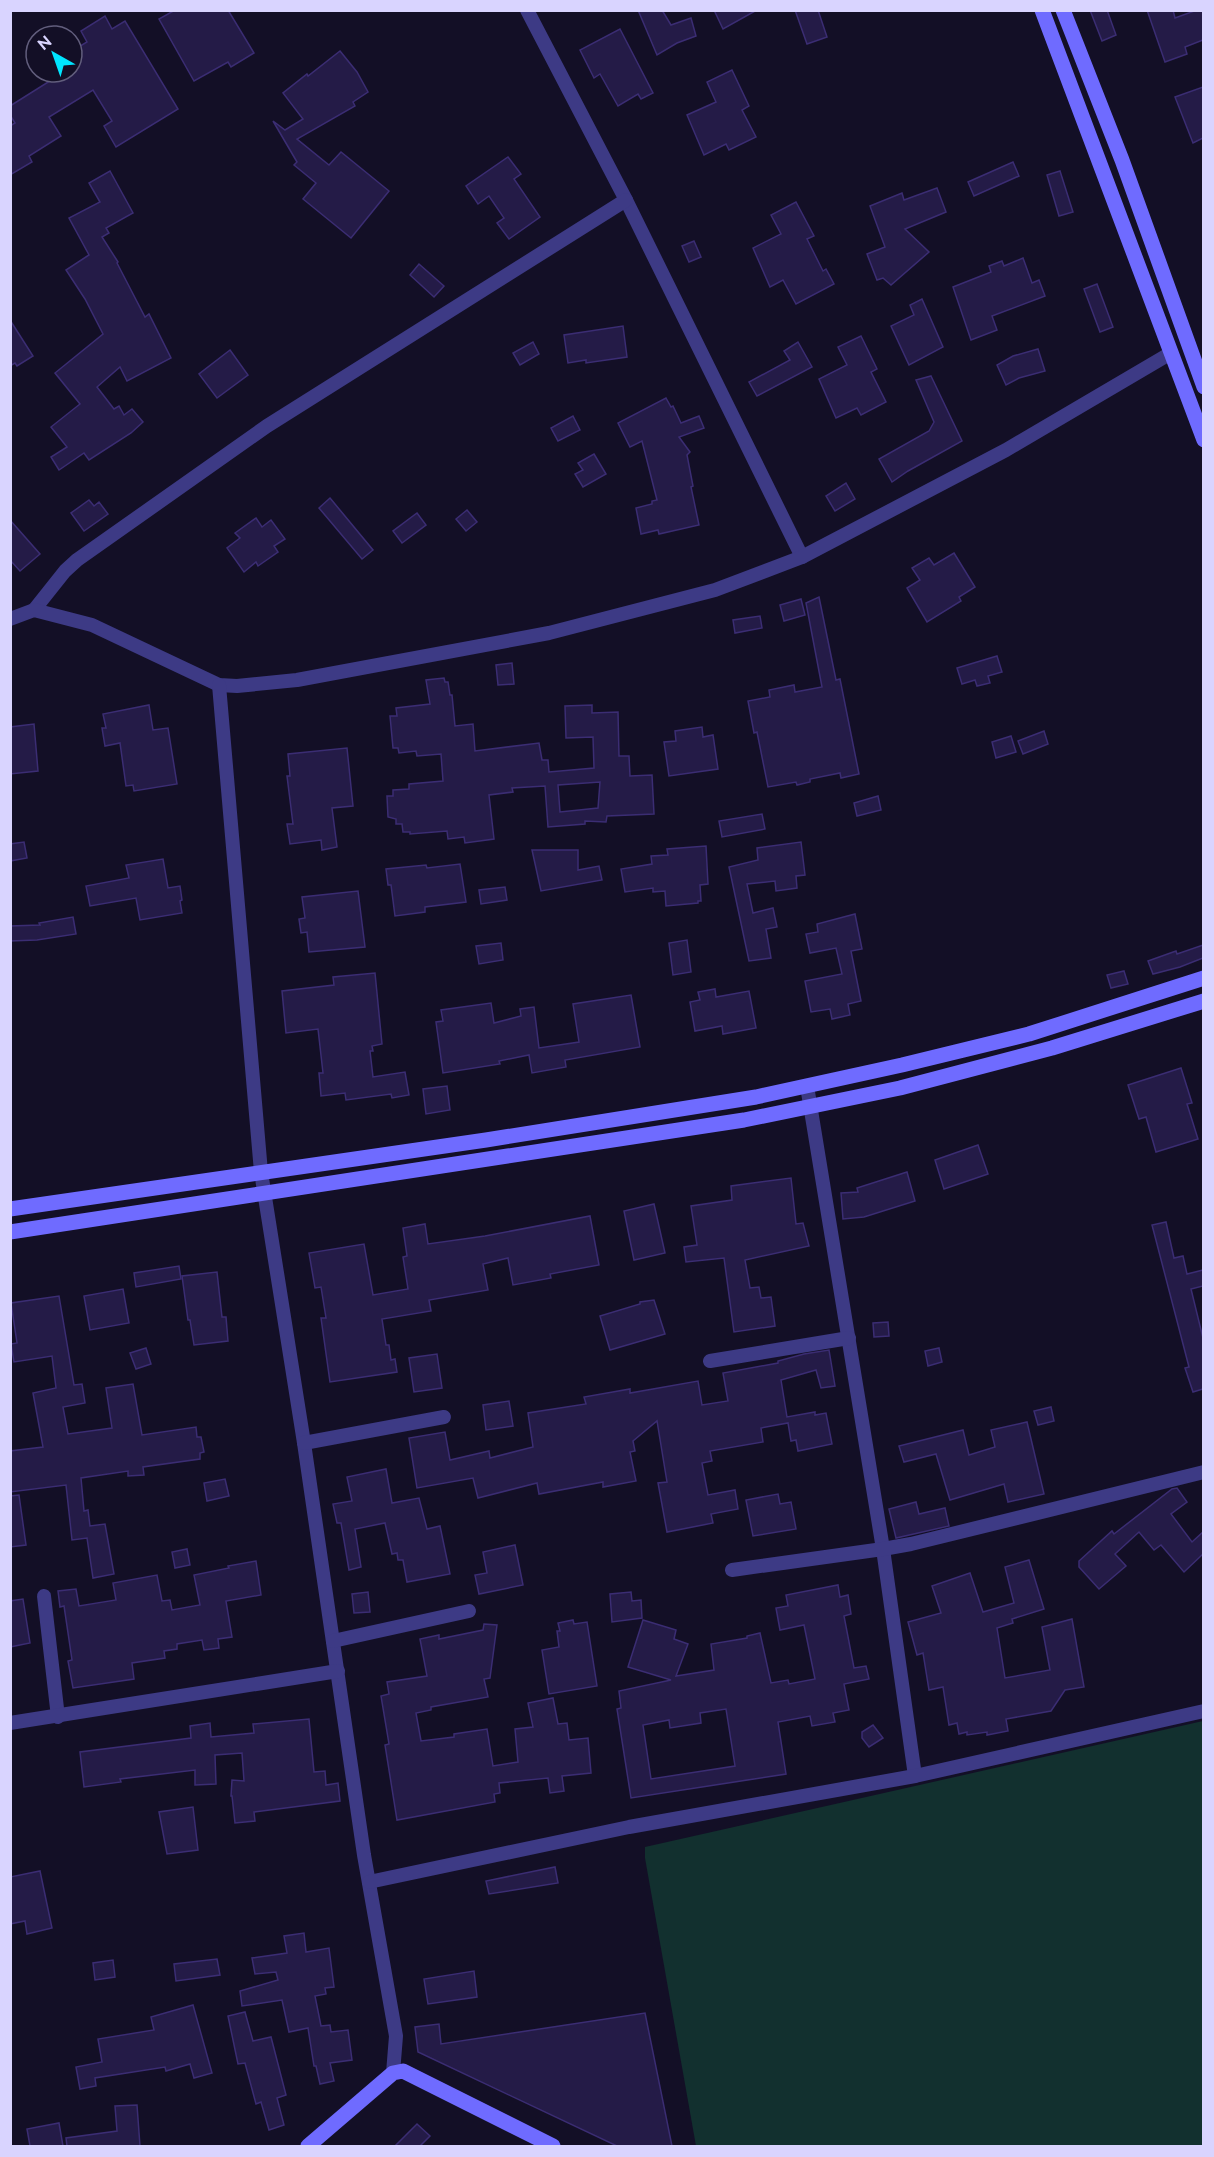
<svg xmlns="http://www.w3.org/2000/svg" width="1214" height="2157" viewBox="0 0 1214 2157" font-family="Raleway,sans-serif">
  <rect width="100%" height="100%" fill="#130f26"/>
  <polygon fill="#12302f" points="1203,1721 1203,2146 696,2146 645,1858 645,1847"/>
  <g fill="#241b47" stroke="#3b2d73" stroke-width="1.5" fill-rule="evenodd">
    <polygon points="175,10 228,10 254,53 231,67 228,62 194,81 159,19"/>
    <polygon points="638,10 662,10 671,25 691,18 696,36 677,43 657,55"/>
    <polygon points="714,10 757,10 723,29"/>
    <polygon points="795,10 818,10 827,37 807,44"/>
    <polygon points="1090,10 1107,10 1116,35 1102,41"/>
    <polygon points="1147,10 1173,10 1175,18 1197,10 1203,10 1203,40 1185,47 1187,54 1165,62"/>
    <polygon points="105,16 112,29 125,21 178,109 116,147 104,126 112,121 93,90 49,117 61,136 29,156 32,162 10,175 10,126 15,123 10,115 10,106 64,72 72,72 72,67 77,64 72,55 72,51 87,42 81,31"/>
    <polygon points="620,29 653,93 641,99 638,94 618,106 600,74 594,78 580,50"/>
    <polygon points="340,51 357,72 368,92 353,102 355,106 297,139 329,165 341,152 389,191 351,238 303,199 316,183 294,165 297,162 273,121 285,130 303,119 283,93 307,74 308,76"/>
    <polygon points="732,70 749,106 742,110 756,137 729,150 726,144 704,155 687,115 716,102 707,82"/>
    <polygon points="1203,87 1203,138 1193,143 1175,97"/>
    <polygon points="508,157 521,174 514,179 540,217 509,239 497,223 504,218 489,196 478,204 466,186"/>
    <polygon points="1013,162 1019,176 974,196 968,182"/>
    <polygon points="110,171 133,213 106,228 109,233 102,237 118,262 117,263 145,317 149,314 171,358 127,381 120,367 97,387 114,409 119,406 124,415 132,409 143,422 131,433 89,460 84,453 59,470 51,457 67,447 51,427 80,404 55,373 103,334 85,299 66,270 89,255 69,218 100,202 89,183"/>
    <polygon points="1060,171 1073,212 1059,216 1047,175"/>
    <polygon points="937,188 946,212 905,229 929,252 891,285 883,278 877,280 867,254 885,247 870,206 902,193 904,200"/>
    <polygon points="796,202 814,236 807,239 823,271 826,269 834,284 796,304 783,280 770,287 753,248 781,234 771,215"/>
    <polygon points="694,241 701,257 689,262 682,246"/>
    <polygon points="1023,258 1032,283 1039,280 1045,296 992,316 997,330 971,340 953,287 991,272 989,266 1002,261 1004,266"/>
    <polygon points="419,264 444,286 434,297 410,275"/>
    <polygon points="1097,284 1113,327 1100,332 1084,289"/>
    <polygon points="922,299 943,347 909,365 891,326 914,315 910,305"/>
    <polygon points="10,320 33,356 17,366 15,363 10,366"/>
    <polygon points="623,326 627,357 586,363 586,360 568,363 564,335"/>
    <polygon points="861,336 877,369 871,372 886,402 861,415 857,408 836,418 819,379 847,365 838,347"/>
    <polygon points="533,342 539,354 520,365 513,353"/>
    <polygon points="798,342 812,367 757,396 749,382 790,360 784,351"/>
    <polygon points="1038,349 1045,371 1019,378 1006,385 997,365 1013,356"/>
    <polygon points="230,350 248,375 217,398 199,374"/>
    <polygon points="931,376 962,441 908,471 892,482 879,459 929,431 934,422 916,380"/>
    <polygon points="666,398 671,407 673,406 681,423 699,416 704,428 679,437 690,452 687,455 693,486 691,487 699,525 659,534 658,530 641,534 636,508 652,504 652,501 657,500 642,441 630,447 618,423"/>
    <polygon points="573,416 580,430 558,441 551,428"/>
    <polygon points="594,454 606,474 583,487 575,474 583,470 578,463"/>
    <polygon points="846,483 855,499 835,511 826,496"/>
    <polygon points="330,498 373,550 362,559 319,508"/>
    <polygon points="89,500 94,506 99,502 108,514 84,531 71,513"/>
    <polygon points="467,510 477,522 466,531 456,519"/>
    <polygon points="417,513 426,525 402,543 393,531"/>
    <polygon points="256,518 262,527 271,520 285,539 274,546 278,552 258,566 256,562 244,572 227,548 240,538 235,533"/>
    <polygon points="10,520 40,554 20,571 10,560"/>
    <polygon points="954,553 975,587 959,597 961,601 927,622 907,588 920,580 912,568 929,558 934,565"/>
    <polygon points="819,597 836,680 840,679 859,774 841,778 840,773 810,779 810,782 797,785 796,782 768,787 757,732 754,733 748,701 770,697 769,690 794,685 795,692 822,687 806,603"/>
    <polygon points="801,599 805,615 784,621 780,605"/>
    <polygon points="760,616 762,628 735,633 733,620"/>
    <polygon points="997,656 1002,672 988,676 990,683 977,686 975,680 962,684 957,668"/>
    <polygon points="512,663 514,684 498,685 496,665"/>
    <path d="M444,678l1,4h3l2,13h2l3,31 18,-2 2,27 64,-8 3,17h6l1,12 45,-4 -1,-31 -27,1 -1,-32 27,-1v8l26,-1 1,44h10l1,20 22,-1 2,39 -47,2 -1,6 -21,-1v3l-37,3 -3,-41 -33,2 1,4 -24,3 5,44 -29,4 -1,-6 -16,2 -1,-8 -37,3v-2h-7l-1,-8h-6v-5l-8,-2 -1,-21h6v-6l16,-1v-5l34,-3 -2,-27 -24,2 -1,-5 -17,2 -1,-5h-5l-3,-32h7l-1,-8 34,-4 -4,-24zM600,782l-2,26 -38,4 -2,-27z"/>
    <polygon points="149,705 153,730 168,728 177,784 134,791 133,785 126,786 120,743 105,746 102,728 106,728 103,714"/>
    <polygon points="34,724 38,771 10,774 10,727"/>
    <polygon points="702,727 703,737 713,735 718,769 669,776 664,742 676,741 675,731"/>
    <polygon points="1044,731 1048,744 1023,754 1018,741"/>
    <polygon points="1011,736 1016,752 996,758 992,742"/>
    <polygon points="347,748 353,806 332,808 337,847 322,850 321,840 290,844 287,824 293,824 287,776 290,776 288,754"/>
    <polygon points="878,796 881,810 857,816 854,803"/>
    <polygon points="762,814 765,829 722,837 719,821"/>
    <polygon points="24,842 27,858 10,861 10,844"/>
    <polygon points="801,842 805,875 796,876 797,888 776,891 775,881 747,884 753,913 773,908 777,927 766,929 771,958 749,961 729,867 758,860 757,848"/>
    <polygon points="706,846 708,884 700,885 701,901 698,901 698,903 666,906 665,891 653,892 653,888 625,892 621,869 652,864 651,856 668,855 667,849"/>
    <polygon points="532,850 578,850 578,870 599,866 602,880 541,891"/>
    <polygon points="163,859 168,888 180,886 182,900 180,901 182,913 140,920 136,898 90,906 86,886 129,878 126,865"/>
    <polygon points="460,864 466,902 425,907 425,912 395,916 391,885 388,885 386,869 426,865 427,868"/>
    <polygon points="505,887 507,900 481,904 479,890"/>
    <polygon points="358,891 365,947 309,952 307,932 301,933 299,919 305,918 302,897"/>
    <polygon points="855,914 862,949 851,951 861,1001 848,1004 850,1015 832,1019 830,1009 811,1012 805,981 842,974 836,948 810,953 806,934 818,932 817,924"/>
    <polygon points="73,917 76,934 37,940 10,941 10,926 40,925 39,923"/>
    <polygon points="687,940 691,972 673,975 669,943"/>
    <polygon points="501,943 503,960 479,964 476,946"/>
    <polygon points="1203,945 1203,958 1180,967 1153,974 1148,961 1176,951 1177,954"/>
    <polygon points="1124,971 1128,984 1111,988 1107,975"/>
    <polygon points="375,973 382,1044 372,1046 373,1051 370,1051 373,1077 405,1072 409,1095 392,1098 391,1094 346,1100 345,1093 321,1096 319,1073 323,1073 318,1029 286,1033 282,991 334,985 333,977"/>
    <polygon points="715,989 716,997 749,991 756,1028 723,1034 722,1026 695,1031 690,1002 700,1000 698,992"/>
    <polygon points="631,995 640,1047 565,1060 566,1067 532,1073 529,1055 499,1061 500,1064 443,1073 436,1022 443,1021 441,1010 491,1003 494,1023 521,1016 520,1009 534,1007 539,1048 579,1042 573,1004"/>
    <polygon points="1181,1068 1192,1103 1187,1104 1198,1139 1156,1152 1146,1117 1139,1119 1128,1085"/>
    <polygon points="447,1086 450,1110 426,1114 423,1089"/>
    <polygon points="978,1145 988,1174 944,1189 935,1160"/>
    <polygon points="907,1172 915,1201 864,1217 843,1219 841,1193 858,1192 857,1188"/>
    <polygon points="791,1178 796,1224 803,1223 809,1246 745,1260 750,1288 759,1287 761,1298 771,1297 775,1326 734,1332 724,1258 686,1262 684,1247 697,1245 691,1206 732,1200 731,1186"/>
    <polygon points="654,1204 665,1253 634,1260 624,1211"/>
    <polygon points="590,1216 599,1265 550,1274 551,1278 513,1285 508,1258 483,1264 488,1290 429,1300 431,1311 382,1319 386,1345 389,1345 391,1360 395,1359 397,1372 330,1382 321,1318 326,1318 321,1287 315,1288 309,1253 364,1244 373,1295 408,1289 403,1257 407,1256 403,1228 425,1224 428,1244 485,1236"/>
    <polygon points="1166,1222 1174,1258 1183,1256 1187,1274 1203,1270 1203,1286 1191,1289 1203,1338 1203,1389 1193,1392 1185,1368 1189,1367 1152,1225"/>
    <polygon points="179,1266 181,1279 136,1287 134,1273"/>
    <polygon points="217,1272 222,1317 226,1317 228,1341 194,1345 190,1320 188,1320 182,1276"/>
    <polygon points="123,1289 129,1323 90,1330 84,1296"/>
    <polygon points="59,1296 74,1385 82,1384 85,1403 63,1407 68,1434 112,1428 106,1388 133,1384 142,1435 196,1427 197,1437 201,1437 204,1452 200,1453 200,1459 143,1467 144,1475 128,1476 128,1471 81,1478 84,1511 88,1510 90,1526 105,1524 114,1574 93,1578 87,1538 72,1540 66,1485 10,1492 10,1451 43,1447 33,1393 56,1388 52,1356 14,1362 11,1344 17,1343 11,1303"/>
    <polygon points="654,1300 665,1334 610,1350 600,1316 640,1304 640,1302"/>
    <polygon points="888,1322 889,1336 874,1337 873,1323"/>
    <polygon points="146,1348 151,1364 136,1369 130,1353"/>
    <polygon points="939,1348 942,1362 928,1366 925,1351"/>
    <polygon points="829,1350 835,1386 821,1388 816,1370 781,1380 787,1417 815,1412 815,1415 826,1413 832,1444 798,1451 796,1440 791,1441 788,1423 761,1428 763,1442 710,1451 712,1461 702,1463 708,1495 735,1490 738,1509 711,1514 713,1523 667,1532 658,1483 667,1482 657,1421 633,1441 635,1451 630,1452 636,1481 603,1487 603,1482 539,1494 537,1483 478,1498 473,1478 417,1488 409,1438 445,1432 450,1460 489,1451 490,1458 533,1447 528,1413 586,1404 584,1397 630,1389 630,1393 698,1381 702,1405 728,1401 723,1373 778,1363 778,1361 804,1354"/>
    <polygon points="437,1354 442,1388 414,1392 409,1358"/>
    <polygon points="509,1401 513,1426 486,1430 483,1405"/>
    <polygon points="1051,1407 1054,1421 1038,1425 1034,1411"/>
    <polygon points="1027,1422 1044,1494 1008,1502 1004,1484 950,1500 936,1454 904,1462 899,1446 963,1430 969,1455 995,1447 991,1430"/>
    <polygon points="386,1469 392,1503 419,1498 427,1529 440,1526 450,1574 407,1582 403,1560 398,1560 397,1553 392,1554 385,1523 355,1529 361,1567 349,1570 341,1523 337,1523 333,1504 352,1501 347,1477"/>
    <polygon points="225,1479 229,1496 207,1501 204,1483"/>
    <polygon points="1177,1488 1187,1502 1171,1514 1192,1542 1203,1532 1203,1554 1184,1572 1161,1545 1154,1550 1139,1532 1115,1554 1126,1566 1099,1589 1079,1567 1079,1561 1112,1531 1114,1534 1172,1489"/>
    <polygon points="778,1494 780,1504 791,1502 796,1529 753,1536 746,1500"/>
    <polygon points="19,1495 26,1545 10,1547 10,1496"/>
    <polygon points="916,1502 919,1514 945,1508 949,1526 896,1538 889,1509"/>
    <polygon points="515,1545 523,1585 479,1594 475,1575 487,1573 483,1552"/>
    <polygon points="187,1549 190,1565 175,1568 172,1552"/>
    <polygon points="1029,1560 1044,1609 1012,1619 1013,1623 997,1628 1005,1678 1050,1670 1042,1627 1072,1619 1084,1687 1065,1690 1051,1711 1006,1719 1008,1731 987,1735 987,1732 967,1735 967,1732 959,1734 957,1723 949,1725 943,1687 929,1690 923,1653 917,1655 908,1622 941,1613 932,1586 970,1573 983,1612 1014,1603 1005,1567"/>
    <polygon points="256,1561 261,1595 226,1601 232,1637 218,1639 219,1648 204,1650 202,1640 177,1644 177,1649 164,1651 165,1658 132,1663 134,1679 73,1688 68,1661 72,1660 64,1606 60,1607 58,1591 76,1589 79,1606 116,1600 113,1583 157,1575 162,1601 170,1600 172,1610 200,1605 194,1575 229,1568 228,1566"/>
    <path d="M838,1585l2,12 8,-2 3,19 -7,2 10,52 12,-2 3,13 -25,5 5,26 -16,3 2,9 -23,4 -2,-10 -32,6 8,52 -155,24 -14,-89 4,-1 -2,-17 52,-11 -43,-13 15,-47 33,10 -2,9 14,5 -12,32 38,-6 -3,-26 36,-6v-2l13,-3 11,50 17,-3 1,4 26,-5 -11,-54 -24,5 -4,-22 12,-2 -2,-11zM726,1709l9,57 -84,13 -8,-54 26,-5 1,8 31,-5 -1,-10z"/>
    <polygon points="368,1592 370,1612 354,1613 352,1594"/>
    <polygon points="631,1592 632,1601 641,1600 642,1618 612,1622 610,1594"/>
    <polygon points="23,1599 30,1643 10,1647 10,1601"/>
    <polygon points="573,1620 574,1624 587,1622 597,1686 549,1694 542,1650 559,1647 557,1631 560,1631 558,1623"/>
    <polygon points="484,1624 497,1625 490,1678 484,1679 488,1697 431,1707 431,1710 416,1713 421,1741 454,1737 454,1734 487,1729 493,1766 518,1762 515,1729 533,1727 528,1703 553,1698 558,1724 567,1723 569,1740 588,1738 591,1773 562,1776 564,1791 550,1793 548,1778 499,1783 500,1793 494,1794 495,1802 397,1820 385,1745 389,1744 381,1696 389,1694 387,1682 427,1676 420,1639 439,1635 439,1639 483,1630"/>
    <polygon points="309,1719 314,1772 325,1771 326,1785 338,1783 340,1801 254,1812 255,1821 235,1823 232,1796 231,1796 232,1780 244,1781 242,1753 215,1755 216,1784 195,1785 195,1770 120,1779 121,1782 84,1787 80,1752 191,1738 190,1726 210,1723 211,1737 254,1733 253,1724"/>
    <polygon points="873,1725 883,1738 869,1747 862,1738 862,1732"/>
    <polygon points="193,1807 198,1850 167,1854 159,1812"/>
    <polygon points="555,1867 558,1883 489,1894 486,1881"/>
    <polygon points="40,1871 52,1928 27,1934 25,1921 10,1924 10,1877"/>
    <polygon points="304,1933 306,1952 329,1948 334,1987 325,1988 326,1994 315,1996 321,2026 330,2025 331,2032 348,2030 352,2060 330,2063 334,2081 320,2084 316,2066 314,2066 308,2028 289,2032 282,2000 242,2006 240,1991 278,1980 276,1972 255,1974 252,1958 287,1953 284,1936"/>
    <polygon points="217,1959 220,1975 176,1981 174,1964"/>
    <polygon points="113,1960 115,1977 95,1980 93,1963"/>
    <polygon points="474,1971 477,1997 428,2004 424,1979"/>
    <polygon points="193,2005 212,2073 194,2078 190,2064 166,2071 165,2067 95,2078 96,2086 80,2089 76,2067 102,2062 98,2039 154,2030 151,2017"/>
    <polygon points="245,2012 253,2041 271,2037 286,2095 277,2098 284,2125 269,2130 261,2102 256,2104 245,2063 238,2064 228,2016"/>
    <polygon points="645,2013 672,2146 617,2146 418,2052 415,2027 439,2024 441,2044"/>
    <polygon points="137,2105 140,2146 67,2146 66,2138 117,2131 115,2106"/>
    <polygon points="59,2123 63,2146 30,2146 27,2129"/>
    <polygon points="417,2124 430,2136 420,2146 395,2146"/>
  </g>
  <g fill="none" stroke-linecap="round" stroke-linejoin="round">
    <g stroke="#3d3a85" stroke-width="14">
      <polyline points="527,10 626,200 802,557"/>
      <polyline points="34,610 65,571 77,560 267,426 626,200"/>
      <polyline points="10,619 34,610 92,625 219,685 237,686 297,680 549,633 715,590 802,557 1006,450 1171,353"/>
      <polyline points="219,685 261,1172 304,1443 364,1855 396,2036 393,2073"/>
      <polyline points="807,1086 883,1549 915,1776"/>
      <polyline points="710,1361 849,1338"/>
      <polyline points="304,1443 444,1417"/>
      <polyline points="732,1570 883,1549 911,1544 1204,1472"/>
      <polyline points="44,1596 58,1717"/>
      <polyline points="333,1641 469,1611"/>
      <polyline points="10,1723 338,1671"/>
      <polyline points="369,1882 629,1827 915,1776 1204,1711"/>
    </g>
    <g stroke="#6f6bff" stroke-width="15">
      <polyline points="1042,10 1204,440"/>
      <polyline points="1063,10 1122,160 1204,387"/>
      <polyline points="10,1209 486,1140 756,1097 902,1065 1029,1034 1204,978"/>
      <polyline points="10,1232 744,1120 900,1088 1052,1048 1204,1001"/>
      <polyline points="308,2146 393,2073 403,2071 553,2146"/>
    </g>
  </g>
  <rect width="1214" height="2157" fill="none" stroke="#d9d4ff" stroke-width="24"/>
  <g transform="translate(54 54) rotate(320)"><circle r="28" fill="#130f26" stroke="#625e7d" stroke-width="1.5"/>
  <path d="M0-4.5L10 22L0 15L-10 22Z" fill="#00e5ff"/>
  <text y="-9" font-size="16" font-weight="bold" text-anchor="middle" fill="#d9d4ff">N</text>
  </g>
</svg>
